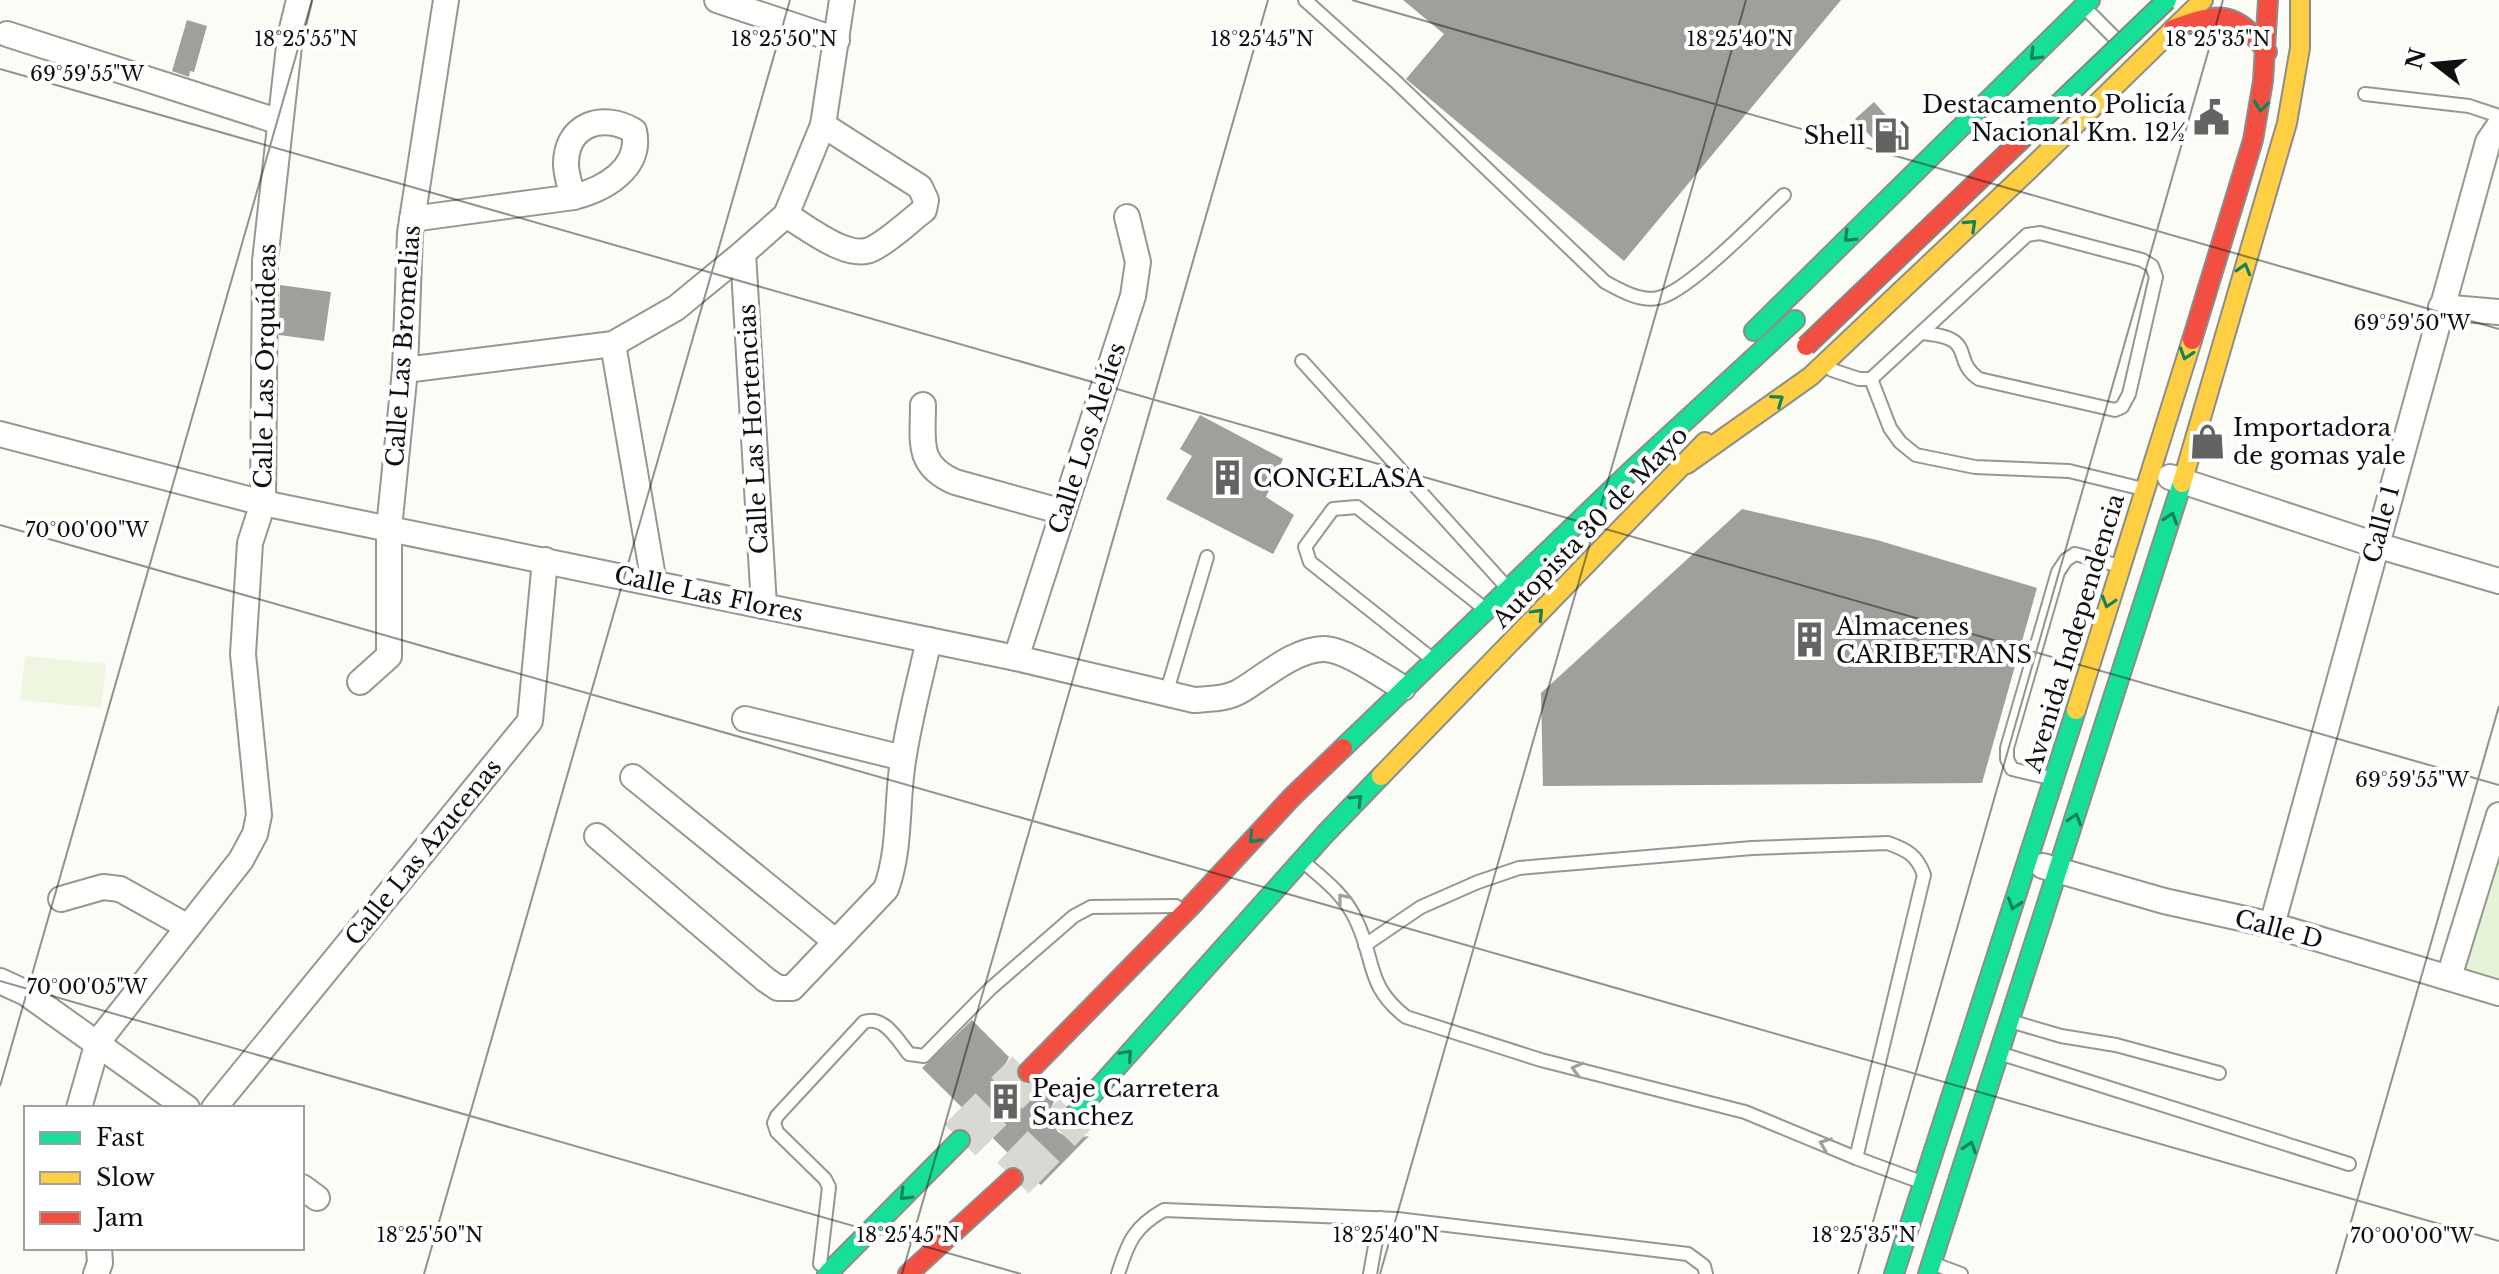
<svg xmlns="http://www.w3.org/2000/svg" width="2499" height="1274" viewBox="0 0 2499 1274" font-family="'Libre Baskerville',serif">
  <rect width="100%" height="100%" fill="#fcfcf7"/>
  <polygon fill="#e5f3d6" points="2499,840 2499,984 2459,972"/>
  <polygon fill="#eff6e0" points="25,656 106,664 101,708 20,700"/>
  <g fill="#a09f9c">
    <polygon points="1403,0 1841,0 1624,261 1406,79 1444,34"/>
    <polygon points="187,20 207,26 194,72 190,71 189,77 172,71"/>
    <polygon points="1874,102 1903,134 1884,151 1855,119"/>
    <polygon points="280,285 331,292 324,341 279,335"/>
    <polygon points="1200,415 1283,459 1266,497 1294,515 1273,554 1166,499 1192,456 1180,449"/>
    <polygon points="1742,509 1877,540 2037,588 1982,783 1543,786 1541,693"/>
    <polygon points="972,1020 1009,1057 1004,1067 1004,1078 1010,1089 1023,1096 1034,1096 1043,1091 1054,1102 1050,1110 1051,1121 1058,1132 1071,1139 1089,1136 1041,1185 1037,1182 1037,1172 1031,1161 1020,1154 1009,1154 922,1068"/>
  </g>
  <g fill="none" stroke-linecap="round" stroke-linejoin="round">
    <g stroke="#d9d9d4" stroke-width="44" stroke-dasharray="44 22" stroke-linecap="butt">
      <polyline points="960,1140 1028,1072"/>
      <polyline points="1013,1178 1075,1114"/>
    </g>
    <defs>
      <g id="lane">
        <path d="M1305,0l90,81 210,201c15,8 35,20 53,16 30,-6 101,-80 126,-103"/>
        <polyline points="2088,11 2117,40"/>
        <polyline points="2365,94 2469,106 2499,116"/>
        <polyline points="1302,361 1503,583"/>
        <path d="M1832,370l27,9h12l156,-144 13,-2 102,27 10,6 4,11 -27,117 -7,13 -7,3 -136,-31c-30,-21 1,-41 -58,-46"/>
        <polyline points="1871,379 1890,428 1900,442 1916,455 1975,467 2069,471 2143,489"/>
        <polyline points="1427,655 1310,562 1305,547 1333,509 1357,507 1480,605"/>
        <polyline points="1166,694 1207,557"/>
        <polyline points="2050,778 2012,769 2007,759 2007,748 2058,572 2066,560 2075,554 2120,566"/>
        <path d="M1307,865c19,16 38,31 49,55 20,41 9,65 50,97l135,43 204,52 111,46 65,24"/>
        <path d="M1365,945l56,-38 57,-25 41,-14 233,-20 136,-5c19,7 29,12 36,32l-68,283"/>
        <polyline points="2010,1021 2061,1036 2116,1045 2219,1073"/>
        <polyline points="2002,1054 2349,1164"/>
        <path d="M820,1264l9,-77 -4,-8 -48,-47 -3,-9 3,-7 87,-94c20,-7 33,17 45,32l15,2 66,-67 84,-73 17,-9 85,-1"/>
        <polyline points="1934,1264 1961,1274"/>
        <path d="M1118,1274c10,-32 16,-47 46,-64l233,9 291,35 16,12 2,8"/>
        <polyline points="1370,1274 1380,1218"/>
      </g>
      <g id="street">
        <polyline points="717,0 837,40"/>
        <polyline points="7,34 280,122"/>
        <path d="M786,215c21,12 62,46 86,34 18,-9 35,-26 52,-39l2,-10 -6,-13 -97,-62"/>
        <path d="M412,219l162,-22c31,-8 68,-29 60,-66 -31,-19 -69,-7 -68,35 1,11 4,21 8,31"/>
        <polyline points="743,253 764,606"/>
        <polyline points="2441,307 2499,312"/>
        <polyline points="613,344 654,583"/>
        <polyline points="405,370 613,344 676,308 743,253 786,215 823,125 842,0"/>
        <path d="M923,405c0,37 -7,60 32,77l108,30"/>
        <path d="M0,434l263,69 753,155 178,42c16,-1 34,-1 48,-10 23,-14 55,-42 83,-41 22,1 59,28 78,39"/>
        <polyline points="2170,477 2376,545 2499,581"/>
        <polyline points="1016,658 1133,296 1138,262 1127,217"/>
        <polyline points="360,682 389,656 389,528 405,370 410,233 446,0"/>
        <polyline points="745,719 903,758"/>
        <polyline points="633,777 835,941"/>
        <path d="M597,836l169,144 12,8h14l94,-99c15,-41 10,-85 17,-128 6,-41 17,-81 26,-121"/>
        <polyline points="2043,866 2164,901 2272,925 2499,993"/>
        <polyline points="61,899 103,887 120,889 188,927"/>
        <polyline points="2272,925 2488,142 2499,126"/>
        <polyline points="2449,977 2499,815"/>
        <polyline points="0,981 26,993 187,1108"/>
        <polyline points="79,1108 97,1045 104,1034 241,860 255,834 259,815 243,654 250,543 263,503 265,261 290,37 299,0"/>
        <polyline points="214,1108 530,721 545,560"/>
        <polyline points="302,1187 317,1198"/>
        <polyline points="96,1274 100,1263 99,1248"/>
      </g>
      <g id="fast">
        <polyline points="1754,331 2090,0"/>
        <polyline points="1343,748 1631,471 1795,320"/>
        <polyline points="1075,1114 1326,833 1381,776"/>
        <polyline points="827,1274 960,1140"/>
        <polyline points="1894,1274 2076,710"/>
        <polyline points="1928,1274 2182,483"/>
      </g>
      <g id="slow">
        <polyline points="1687,464 1811,376 2031,168 2203,0"/>
        <polyline points="2182,483 2287,123 2300,48 2300,0"/>
        <polyline points="2076,710 2192,340"/>
        <polyline points="1381,776 1705,442"/>
      </g>
      <g id="jam">
        <path d="M2173,29c47,-18 63,-18 94,23"/>
        <polyline points="2192,340 2253,140 2263,81 2268,0"/>
        <polyline points="1028,1072 1192,905 1292,797 1343,748"/>
        <polyline points="908,1274 1013,1178"/>
      </g>
    </defs>
    <use href="#lane" stroke="#969694" stroke-width="16"/>
    <use href="#street" stroke="#969694" stroke-width="28"/>
    <use href="#fast" stroke="#8d8d8b" stroke-width="22"/>
    <use href="#slow" stroke="#8d8d8b" stroke-width="22"/>
    <use href="#jam" stroke="#8d8d8b" stroke-width="22"/>
    <use href="#lane" stroke="#fffffe" stroke-width="12"/>
    <use href="#street" stroke="#fffffe" stroke-width="24"/>
    <use href="#fast" stroke="#16e098" stroke-width="18"/>
    <use href="#slow" stroke="#ffcf43" stroke-width="18"/>
    <use href="#jam" stroke="#f24e42" stroke-width="18"/>
    <defs>
      <polyline id="fast-bridge" points="2024,137 2167,0"/>
      <polyline id="jam-bridge" points="1806,346 2024,137"/>
    </defs>
    <use href="#fast-bridge" stroke="#848481" stroke-width="22" stroke-linecap="butt"/>
    <use href="#jam-bridge" stroke="#848481" stroke-width="22" stroke-linecap="butt"/>
    <use href="#fast-bridge" stroke="#16e098" stroke-width="18"/>
    <use href="#jam-bridge" stroke="#f24e42" stroke-width="18"/>
  </g>
  <defs><path id="oneway-chevron" d="M-2-3.5L2.5 0L-2 3.5" fill="none" stroke-width="1.6" stroke-linecap="round" stroke-linejoin="round" transform="scale(2)"/></defs>
  <g stroke="#13825b">
    <use href="#oneway-chevron" transform="translate(2035 55) rotate(135)"/>
    <use href="#oneway-chevron" transform="translate(2261 106) rotate(97)"/>
    <use href="#oneway-chevron" transform="translate(1971 225) rotate(-43)"/>
    <use href="#oneway-chevron" transform="translate(1849 237) rotate(135)"/>
    <use href="#oneway-chevron" transform="translate(2244 269) rotate(-74)"/>
    <use href="#oneway-chevron" transform="translate(2186 354) rotate(108)"/>
    <use href="#oneway-chevron" transform="translate(1778 400) rotate(-35)"/>
    <use href="#oneway-chevron" transform="translate(2171 518) rotate(-72)"/>
    <use href="#oneway-chevron" transform="translate(2108 602) rotate(107)"/>
    <use href="#oneway-chevron" transform="translate(1538 614) rotate(-46)"/>
    <use href="#oneway-chevron" transform="translate(1357 800) rotate(-45)"/>
    <use href="#oneway-chevron" transform="translate(2075 819) rotate(-72)"/>
    <use href="#oneway-chevron" transform="translate(1254 838) rotate(133)"/>
    <use href="#oneway-chevron" transform="translate(2014 904) rotate(108)"/>
    <use href="#oneway-chevron" transform="translate(1127 1055) rotate(-48)"/>
    <use href="#oneway-chevron" transform="translate(1970 1147) rotate(-72)"/>
    <use href="#oneway-chevron" transform="translate(905 1195) rotate(135)"/>
  </g>
  <g stroke="#9f9f9f">
    <use href="#oneway-chevron" transform="translate(1343 899) rotate(-129)"/>
    <use href="#oneway-chevron" transform="translate(1577 1069) rotate(-165)"/>
    <use href="#oneway-chevron" transform="translate(1825 1144) rotate(-158)"/>
  </g>
  <path fill="none" stroke="#101010" stroke-width="2" stroke-opacity="0.45" d="M1352,0l1147,329M0,69l2499,716M0,525l2499,716M0,981l1021,293M0,1086l312,-1086M424,1274l366,-1274M902,1274l366,-1274M1380,1274l366,-1274M1858,1274l365,-1274M2336,1274l163,-568"/>
  <defs>
    <symbol id="civic-bare" viewBox="-9 -9 18 18"><path d="M-.6-6.5H3V-4.5H.6V-3L4-1V1h2V6H-6V1h2V-1L-.6-3ZM-1.2 2.5V6h2.4V2.5Z" fill="#636361" stroke="#fff" stroke-width="2.5" paint-order="stroke"/></symbol>
    <symbol id="fuel-bare" viewBox="-9 -9 18 18"><path d="M-5.5-6h7V0h2V4h1.3V-2.5L3-4.5l.8-.8L6-3V5H2.5V1h-1V6h-7ZM-4.2-4.7v3.2H.2V-4.7Z" fill="#636361" stroke="#fff" stroke-width="2.5" paint-order="stroke"/></symbol>
    <symbol id="shop-bare" viewBox="-9 -9 18 18"><path d="M-5-2.5h2.3a2.7 3.5 0 0 1 5.4 0H5L5.5 6h-11ZM-1.5-2.5h3a1.5 2.3 0 0 0-3 0Z" fill="#636361" stroke="#fff" stroke-width="2.5" paint-order="stroke"/></symbol>
    <symbol id="building-bare" viewBox="-9 -9 18 18"><path d="M-4-6H4V6H1V3H-1V6H-4ZM-2.5-4.3h1.7v1.8h-1.7ZM.8-4.3h1.7v1.8H.8ZM-2.5-1h1.7V.8h-1.7ZM.8-1h1.7V.8H.8Z" fill="#636361" stroke="#fff" stroke-width="2.5" paint-order="stroke"/></symbol>
  </defs>
  <g fill-rule="evenodd">
    <use href="#civic-bare" x="2186" y="92" width="51" height="51"/>
    <use href="#fuel-bare" x="1866" y="110" width="51" height="51"/>
    <use href="#shop-bare" x="2182" y="416" width="51" height="51"/>
    <use href="#building-bare" x="1202" y="452" width="51" height="51"/>
    <use href="#building-bare" x="1784" y="614" width="51" height="51"/>
    <use href="#building-bare" x="980" y="1076" width="51" height="51"/>
  </g>
  <g text-anchor="middle" dominant-baseline="central" stroke-width="8" stroke-linejoin="round" paint-order="stroke">
    <g font-size="24" fill="#101010" stroke="#fff" text-anchor="start">
      <text x="2186" y="104" text-anchor="end">Destacamento Policía<tspan x="2186" dy="28">Nacional Km. 12½</tspan></text>
      <text x="1865" y="135" text-anchor="end">Shell</text>
      <text x="2233" y="427">Importadora<tspan x="2233" dy="28">de gomas yale</tspan></text>
      <text x="1253" y="478">CONGELASA</text>
      <text x="1836" y="626">Almacenes<tspan x="1836" dy="28">CARIBETRANS</tspan></text>
      <text x="1032" y="1088">Peaje Carretera<tspan x="1032" dy="28">Sanchez</tspan></text>
    </g>
    <g font-size="24" fill="#101010" stroke="#fff">
      <text transform="translate(403 346) rotate(-86)">Calle Las Bromelias</text>
      <text transform="translate(265 366) rotate(-89)">Calle Las Orquídeas</text>
      <text transform="translate(753 429) rotate(-93)">Calle Las Hortencias</text>
      <text transform="translate(1087 438) rotate(-72)">Calle Los Alelíes</text>
      <text transform="translate(2381 524) rotate(-75)">Calle 1</text>
      <text transform="translate(1590 527) rotate(-46)">Autopista 30 de Mayo</text>
      <text transform="translate(709 594) rotate(12)">Calle Las Flores</text>
      <text transform="translate(2074 633) rotate(-73)">Avenida Independencia</text>
      <text transform="translate(423 852) rotate(-51)">Calle Las Azucenas</text>
      <text transform="translate(2279 929) rotate(15)">Calle D</text>
    </g>
  </g>
  <g font-size="20" text-anchor="middle" fill="#101010" stroke="#fff" stroke-width="8" stroke-linejoin="round" paint-order="stroke">
    <text x="306" y="46">18°25'55"N</text>
    <text x="784" y="46">18°25'50"N</text>
    <text x="1262" y="46">18°25'45"N</text>
    <text x="1740" y="46">18°25'40"N</text>
    <text x="2218" y="46">18°25'35"N</text>
    <text x="87" y="81">69°59'55"W</text>
    <text x="2412" y="330">69°59'50"W</text>
    <text x="87" y="537">70°00'00"W</text>
    <text x="2412" y="787">69°59'55"W</text>
    <text x="87" y="994">70°00'05"W</text>
    <text x="430" y="1242">18°25'50"N</text>
    <text x="908" y="1242">18°25'45"N</text>
    <text x="1386" y="1242">18°25'40"N</text>
    <text x="1864" y="1242">18°25'35"N</text>
    <text x="2412" y="1243">70°00'00"W</text>
  </g>
  <rect x="24" y="1106" width="280" height="144" fill="#ffffff" stroke="#9f9f9f" stroke-width="2"/>
  <rect x="40" y="1132" width="40" height="12" fill="#16e098" stroke="#9f9f9f" stroke-width="2"/>
  <text x="96" y="1146" font-size="24" fill="#101010">Fast</text>
  <rect x="40" y="1172" width="40" height="12" fill="#ffcf43" stroke="#9f9f9f" stroke-width="2"/>
  <text x="96" y="1186" font-size="24" fill="#101010">Slow</text>
  <rect x="40" y="1212" width="40" height="12" fill="#f24e42" stroke="#9f9f9f" stroke-width="2"/>
  <text x="96" y="1226" font-size="24" fill="#101010">Jam</text>
  <g transform="translate(2435 64) rotate(286)" stroke="#ffffff" stroke-width="6" paint-order="stroke">
  <path d="M0-6L14 30L0 20L-14 30Z" fill="#101010"/>
  <text y="-12" font-size="22" font-weight="bold" text-anchor="middle" fill="#101010">N</text>
  </g>
</svg>
